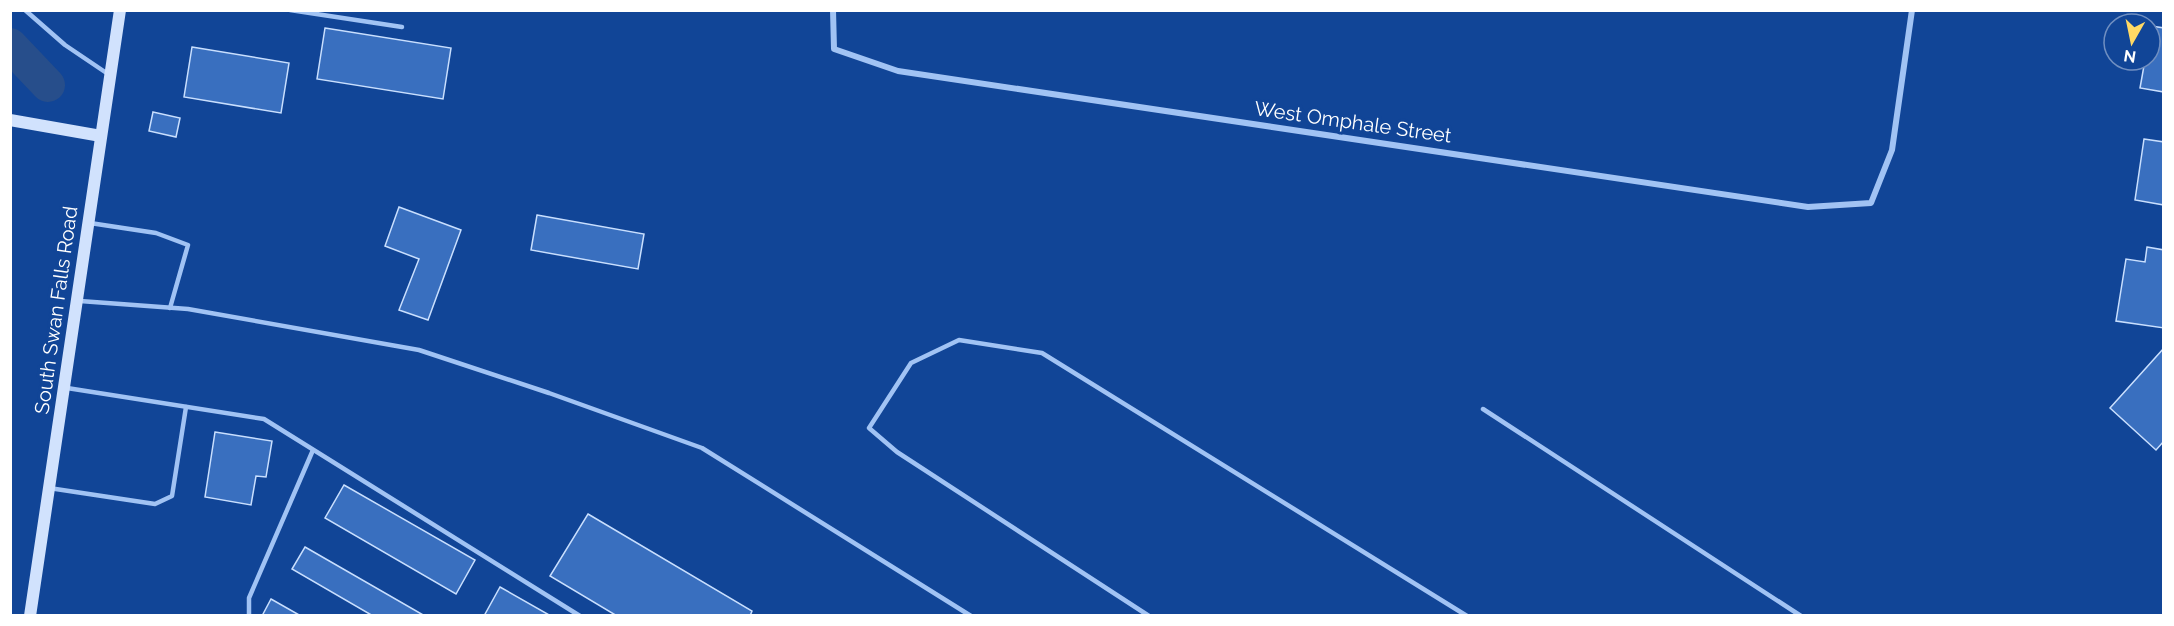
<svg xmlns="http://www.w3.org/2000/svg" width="2174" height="626" viewBox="0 0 2174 626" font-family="Raleway,sans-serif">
  <rect width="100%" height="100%" fill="#114597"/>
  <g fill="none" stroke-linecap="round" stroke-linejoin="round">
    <polyline stroke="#274e8b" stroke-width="34" points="10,45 48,85"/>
  </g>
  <g fill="#396fbf" stroke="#c9dffe" stroke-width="1.5">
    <polygon points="2151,26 2164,28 2164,92 2140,88 2145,60 2150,60"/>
    <polygon points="325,28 451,48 443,99 317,79"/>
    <polygon points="192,47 289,63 281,113 184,97"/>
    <polygon points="153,112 180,118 176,137 149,131"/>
    <polygon points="2144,139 2164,142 2164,205 2135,200"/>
    <polygon points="399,207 461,230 428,320 399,310 419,259 385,246"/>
    <polygon points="537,215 644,234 638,269 531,250"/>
    <polygon points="2147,247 2164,250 2164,328 2116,321 2126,259 2145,262"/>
    <polygon points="2164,348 2164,441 2156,450 2110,408"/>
    <polygon points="215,432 272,441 266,477 256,476 251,505 205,497"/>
    <polygon points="344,485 475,560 456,594 325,518"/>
    <polygon points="588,514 752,611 750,616 617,616 550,576"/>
    <polygon points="305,547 425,616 373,616 292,569"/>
    <polygon points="500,587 551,616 484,616"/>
    <polygon points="271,599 301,616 262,616"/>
  </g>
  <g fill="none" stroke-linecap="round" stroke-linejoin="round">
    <g stroke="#a1c3f4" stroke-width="4.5">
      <polyline points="25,10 65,45 108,74"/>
      <polyline points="290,10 402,27"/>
      <polyline points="90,223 156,233 188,245 170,308"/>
      <polyline points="80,301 188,309 419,350 549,393 702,448 971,616"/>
      <polyline points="67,388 264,419 580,616"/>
      <polyline points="1483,409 1801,616"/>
      <polyline points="49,488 155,504 172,496 186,407"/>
      <polyline points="249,616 249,598 313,450"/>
      <polyline points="1149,616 897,452 869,428 911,363 959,340 1042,353 1467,616"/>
    </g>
    <polyline stroke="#a1c3f4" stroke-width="6" points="833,10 834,49 898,71 1808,207 1871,203 1892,150 1912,10"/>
    <g stroke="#d1e2fd" stroke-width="12">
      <polyline points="10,120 101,136"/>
      <polyline points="30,616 120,10"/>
    </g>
  </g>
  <g text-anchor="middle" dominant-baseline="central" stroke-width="6" stroke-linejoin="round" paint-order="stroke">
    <g font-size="20" fill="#fff" stroke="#114597">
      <text transform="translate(1353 122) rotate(8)">West Omphale Street</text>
      <text transform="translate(56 310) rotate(-82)">South Swan Falls Road</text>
    </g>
  </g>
  <rect width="2174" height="626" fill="none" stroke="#ffffff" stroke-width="24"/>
  <g transform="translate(2132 42) rotate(189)"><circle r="28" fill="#114597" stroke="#708fc1" stroke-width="1.5"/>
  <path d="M0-4.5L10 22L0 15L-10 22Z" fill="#ffd964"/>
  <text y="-9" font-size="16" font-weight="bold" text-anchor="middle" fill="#ffffff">N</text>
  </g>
</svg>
